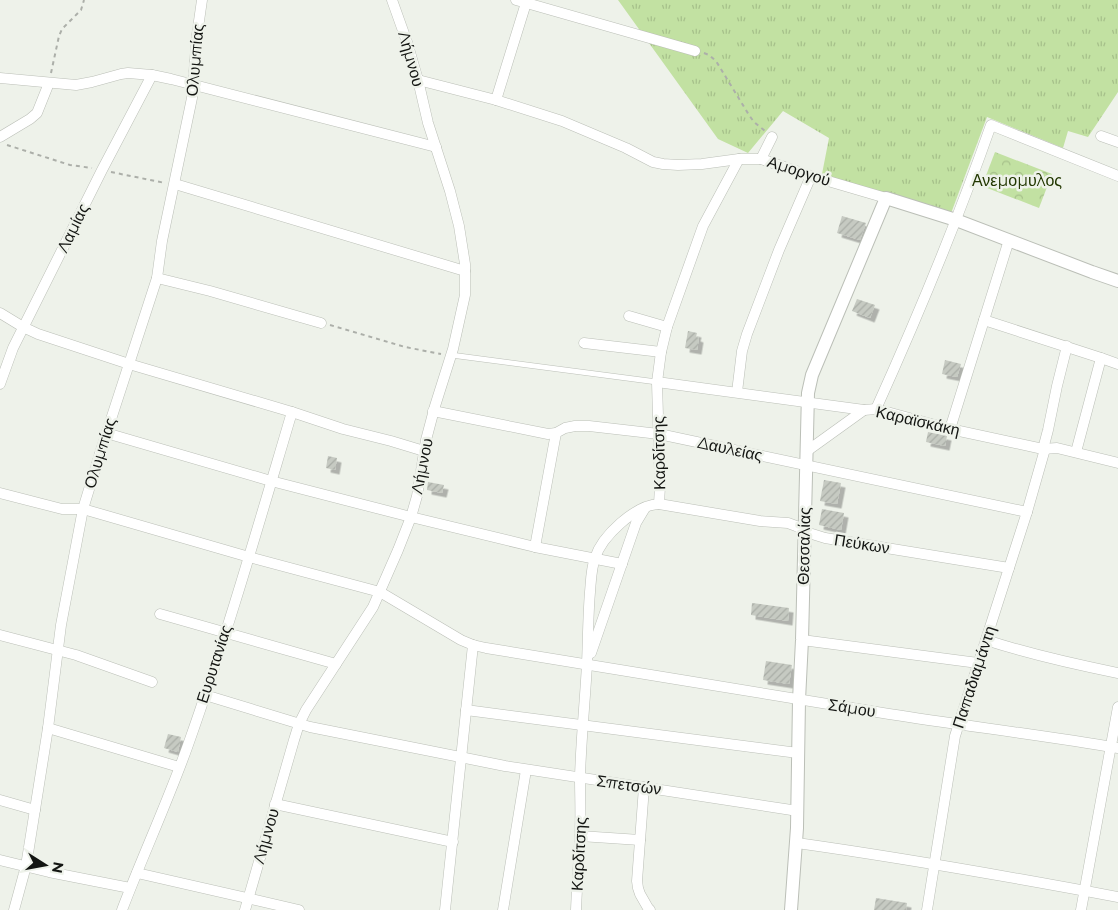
<svg xmlns="http://www.w3.org/2000/svg" width="1118" height="910" viewBox="0 0 1118 910" font-family="Montserrat,sans-serif">
  <defs>
    <pattern id="grass-tufts" width="24" height="20" patternUnits="userSpaceOnUse" patternTransform="scale(1.25)"><rect width="24" height="20" fill="#c2e1a2"/><path d="M3 7l-1-3M5 7V3M7 7l1-3M15 17l-1-3M17 17v-4M19 17l1-3" fill="none" stroke="#a6c08a"/></pattern>
    <pattern id="park-crowns" width="20" height="18" patternUnits="userSpaceOnUse" patternTransform="scale(1.25)"><rect width="20" height="18" fill="#c2e1a2"/><path d="M2 6a3 3 0 1 1 6 0M12 15a3 3 0 1 1 6 0" fill="none" stroke="#a6c08a"/></pattern>
    <pattern id="building-hatch" width="6" height="6" patternUnits="userSpaceOnUse" patternTransform="scale(1.25)"><rect width="6" height="6" fill="#c6cac2"/><path d="M-1 1l2-2M0 6l6-6M5 7l2-2" fill="none" stroke="#a9ada6"/></pattern>
    <filter id="shadow"><feDropShadow dx="4.5" dy="4.5" stdDeviation="0" flood-color="#0004"/></filter>
  </defs>
  <rect width="100%" height="100%" fill="#eef2ea"/>
  <polygon fill="url(#grass-tufts)" points="618,0 1118,0 1118,92 1088,137 1068,131 1063,148 987,117 950,216 822,174 829,138 783,111 748,153 718,139"/>
  <polygon fill="url(#park-crowns)" points="995,152 1052,174 1039,208 982,186"/>
  <g fill="url(#building-hatch)" filter="url(#shadow)">
    <polygon points="842,216 866,223 860,240 837,233"/>
    <polygon points="857,299 875,305 870,318 852,311"/>
    <polygon points="688,331 697,333 696,337 699,338 697,350 685,348"/>
    <polygon points="945,360 961,364 957,377 942,374"/>
    <polygon points="928,432 947,436 945,446 926,442"/>
    <polygon points="328,456 337,458 335,470 326,468"/>
    <polygon points="824,480 841,483 837,504 820,501"/>
    <polygon points="428,482 444,485 442,493 427,490"/>
    <polygon points="822,509 844,513 841,530 819,525"/>
    <polygon points="752,603 789,608 788,621 751,615"/>
    <polygon points="766,661 792,665 789,684 763,680"/>
    <polygon points="168,734 181,737 178,752 164,748"/>
    <polygon points="876,898 907,903 906,910 874,910"/>
  </g>
  <g fill="none" stroke-linecap="round" stroke-linejoin="round">
    <defs>
      <polyline id="service" points="451,355 657,382"/>
      <g id="minor">
        <polyline points="516,0 695,51"/>
        <polyline points="0,78 76,85 92,82 121,74 128,73 152,75 171,79 436,147"/>
        <polyline points="418,80 496,100 562,121 626,148 653,162 663,164 678,165 702,164 739,159 761,159 811,176 886,198"/>
        <polyline points="496,100 526,3"/>
        <polyline points="1101,136 1118,142"/>
        <polyline points="0,137 30,119 37,113 49,83"/>
        <polyline points="761,159 772,137"/>
        <polyline points="175,184 465,271"/>
        <polyline points="157,278 210,291 321,323"/>
        <polyline points="0,313 23,327 38,334 129,364 292,412 343,429 391,441 424,451"/>
        <polyline points="629,316 667,327"/>
        <polyline points="984,320 1101,358 1118,364"/>
        <polyline points="584,343 661,352"/>
        <polyline points="657,382 864,410 876,409 950,429 1043,449 1057,448 1118,463"/>
        <polyline points="0,384 13,348 102,170 152,75"/>
        <polyline points="737,392 742,351 747,334 779,250 811,176"/>
        <path d="M876,409c42,-93 81,-187 115,-284l127,51"/>
        <polyline points="433,411 548,434 556,433 565,428 575,426 589,426 659,434 1027,512"/>
        <polyline points="950,429 1009,240"/>
        <polyline points="106,433 271,481 411,517 535,547 622,564"/>
        <polyline points="1043,449 1048,430 1057,386 1067,346"/>
        <polyline points="807,451 864,410"/>
        <polyline points="1076,452 1101,358"/>
        <path d="M0,493l62,16h21l166,48 131,35 81,48 12,5 13,3c134,21 269,45 403,66 76,12 153,21 229,34"/>
        <polyline points="659,504 760,521 788,523 796,526 809,533 825,538 1009,568"/>
        <polyline points="535,547 556,433"/>
        <polyline points="160,614 336,664"/>
        <polyline points="0,635 76,655 152,682"/>
        <polyline points="802,640 978,663"/>
        <path d="M986,640c43,14 87,24 132,33"/>
        <polyline points="591,653 636,523 645,508"/>
        <polyline points="205,695 310,727 505,766 798,811"/>
        <polyline points="466,710 798,753"/>
        <polyline points="48,728 179,767"/>
        <polyline points="644,787 637,881 638,888 640,894 648,908 650,910"/>
        <polyline points="0,800 35,810"/>
        <polyline points="275,804 453,842"/>
        <polyline points="580,836 640,840"/>
        <path d="M797,843c107,15 214,34 321,54"/>
        <polyline points="0,860 49,872 130,888"/>
        <polyline points="137,873 299,910"/>
        <polyline points="14,910 26,866 48,728 61,625 83,509 101,450 157,278 162,241 192,98 197,35 202,0"/>
        <path d="M122,910c21,-55 46,-109 66,-165 39,-110 71,-222 104,-333"/>
        <polyline points="245,910 294,740 299,724 306,710 373,607 398,550 411,517 417,496 426,440 435,406 453,349 465,295 465,264 459,226 450,191 428,123 418,80 407,42 392,0"/>
        <polyline points="445,910 473,645"/>
        <polyline points="503,910 526,770"/>
        <path d="M576,910c1,-25 3,-51 4,-76 1,-19 0,-38 0,-57 1,-38 5,-75 7,-113 1,-24 1,-48 3,-72 1,-11 1,-23 5,-34 7,-22 40,-53 64,-54l1,-18 -3,-104 4,-30 6,-25 36,-101 36,-67"/>
        <polyline points="927,910 955,736 1027,512 1045,449"/>
        <polyline points="1081,910 1118,707"/>
      </g>
      <polyline id="tertiary" points="791,910 797,828 799,700 802,640 808,393 812,375 886,198 956,220 1092,272 1118,281"/>
    </defs>
    <use href="#service" stroke="#bbbfb7" stroke-width="6"/>
    <use href="#minor" stroke="#bbbfb7" stroke-width="11"/>
    <use href="#tertiary" stroke="#bbbfb7" stroke-width="14"/>
    <g stroke="#acafa9" stroke-width="2" stroke-dasharray="4 4" stroke-linecap="butt">
      <polyline points="704,53 709,55 716,61 749,115 754,122 765,131"/>
      <polyline points="51,73 59,36 62,29 81,10 84,0"/>
      <polyline points="7,145 70,165 92,168"/>
      <polyline points="111,172 165,183"/>
      <polyline points="330,325 405,347 441,354"/>
    </g>
    <use href="#service" stroke="#fff" stroke-width="5"/>
    <use href="#minor" stroke="#fff" stroke-width="10"/>
    <use href="#tertiary" stroke="#fff" stroke-width="12"/>
  </g>
  <g text-anchor="middle" dominant-baseline="central" stroke-width="5" stroke-linejoin="round" paint-order="stroke">
    <g font-size="16" fill="#131512" stroke="#eef2ea">
      <text transform="translate(411 59) rotate(74)">Λήμνου</text>
      <text transform="translate(195 60) rotate(-85)">Ολυμπίας</text>
      <text transform="translate(799 171) rotate(18)">Αμοργού</text>
      <text transform="translate(73 228) rotate(-64)">Λαμίας</text>
      <text transform="translate(918 421) rotate(13)">Καραϊσκάκη</text>
      <text transform="translate(730 449) rotate(12)">Δαυλείας</text>
      <text transform="translate(100 453) rotate(-73)">Ολυμπίας</text>
      <text transform="translate(659 453) rotate(-91)">Καρδίτσης</text>
      <text transform="translate(422 466) rotate(-79)">Λήμνου</text>
      <text transform="translate(862 544) rotate(9)">Πεύκων</text>
      <text transform="translate(804 546) rotate(-89)">Θεσσαλίας</text>
      <text transform="translate(214 664) rotate(-72)">Ευρυτανίας</text>
      <text transform="translate(974 677) rotate(-72)">Παπαδιαμάντη</text>
      <text transform="translate(852 708) rotate(9)">Σάμου</text>
      <text transform="translate(629 785) rotate(8)">Σπετσών</text>
      <text transform="translate(266 836) rotate(-74)">Λήμνου</text>
      <text transform="translate(579 854) rotate(-87)">Καρδίτσης</text>
    </g>
    <g font-size="16" fill="#223700" stroke="#eef2ea">
      <text x="1017" y="180">Ανεμομυλος</text>
    </g>
  </g>
  <g transform="translate(45 865) rotate(101)" stroke="#eef2ea" stroke-width="4" paint-order="stroke">
  <path d="M0-4L9 19L0 12L-9 19Z" fill="#131512"/>
  <text y="-8" font-size="14" font-weight="bold" text-anchor="middle" fill="#131512">N</text>
  </g>
</svg>
